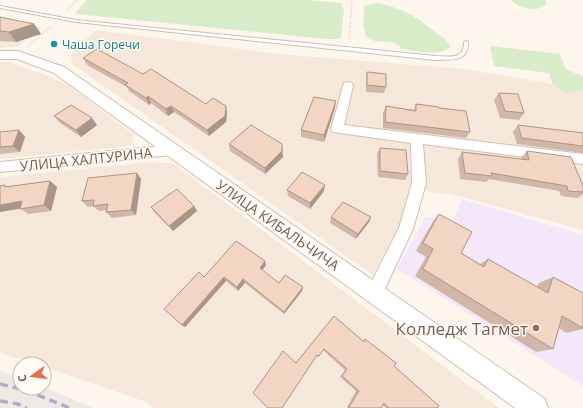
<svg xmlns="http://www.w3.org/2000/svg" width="583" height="408" viewBox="0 0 583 408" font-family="'Open Sans',sans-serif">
  <rect width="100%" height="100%" fill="#fdf6ec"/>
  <g fill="#f5e8da">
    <polygon points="0,21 41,27 17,47 0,48"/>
    <polygon points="96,30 278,54 464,69 583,89 583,230 451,194 410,190 399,226 373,275 71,63 73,51"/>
    <polygon points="0,62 7,62 43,74 68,85 133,134 133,144 122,147 0,159"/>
    <polygon points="150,162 174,164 499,408 153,408 146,402 44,367 44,364 36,364 0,353 0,177"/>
  </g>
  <polygon fill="#efe9e4" points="0,371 20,378 20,388 44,387 94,408 0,408"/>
  <polygon fill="#f3e8fa" points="462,199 583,235 583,386 397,269 425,217 454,219"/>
  <g fill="#d8ecc9">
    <polygon points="87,0 308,0 341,3 344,9 341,37 339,39 325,39 76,14 76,12"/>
    <path d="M511,0h34l1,5c-9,8 -27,3 -35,-5z"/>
    <path d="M379,3c24,6 37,13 56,29 7,7 11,4 15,15 -13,10 -33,4 -48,2 -10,-14 -33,-1 -37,-16 -3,-8 -1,-18 -1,-26l7,-3z"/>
    <polygon points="490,46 560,54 565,68 583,77 583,90 576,92 564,93 552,83 549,73 494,66"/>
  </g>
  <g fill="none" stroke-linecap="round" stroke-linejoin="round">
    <defs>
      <path id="service" d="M0,6l76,14 359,36c14,0 29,5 29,-14l2,-1 2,1c1,21 -18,17 -33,18l-359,-38 -76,-14z"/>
      <g id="minor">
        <polygon points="348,82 352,83 353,86 344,125 583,154 583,164 423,144 426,183 413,229 380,299 374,301 368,299 366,293 399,228 412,183 411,143 333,132 331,129 343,86 344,83"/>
        <polygon points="172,145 176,147 178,150 176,153 172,155 0,172 0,162"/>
      </g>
      <polygon id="tertiary" points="0,51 18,51 64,67 545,399 548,408 515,408 54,73 17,59 0,59"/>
    </defs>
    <use href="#service" stroke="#d1beb0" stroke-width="2"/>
    <use href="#minor" stroke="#d1beb0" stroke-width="2"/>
    <use href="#tertiary" stroke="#d1beb0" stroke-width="2"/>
    <g stroke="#d9b8a5" stroke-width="2" stroke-dasharray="0.5 2" stroke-linecap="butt">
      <polyline points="67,10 77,0"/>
      <polyline points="349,39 352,0"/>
      <polyline points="28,46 51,26"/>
    </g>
    <use href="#service" fill="#fff" fill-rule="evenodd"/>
    <use href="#minor" fill="#fff" fill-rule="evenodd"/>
    <use href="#tertiary" fill="#fff" fill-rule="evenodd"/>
    <g stroke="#b9a8c9" stroke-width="3.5" stroke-dasharray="8 5" stroke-linecap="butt">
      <polyline points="0,384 25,390 70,408"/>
      <polyline points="0,401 18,404 27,408"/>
    </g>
  </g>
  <g fill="#d1b7a8">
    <polygon points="0,17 34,24 41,34 16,42 0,41"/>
    <polygon points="83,58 143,74 206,104 227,113 226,122 209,136 174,112 168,116 151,103 149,105 129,91 127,87 87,65"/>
    <polygon points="367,72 386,87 384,93 366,92 366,79"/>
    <polygon points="499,93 524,113 519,120 500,118 494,100"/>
    <polygon points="416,104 439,108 470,132 466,138 383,128 383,113 386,106 414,110"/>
    <polygon points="335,108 324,142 301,137 301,130"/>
    <polygon points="54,116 97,125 81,137 60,123"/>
    <polygon points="518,125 583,133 583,153 517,144 513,132"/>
    <polygon points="19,130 25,137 20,152 0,154 0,132"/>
    <polygon points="229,144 283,157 265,174 230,151"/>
    <polygon points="380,148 408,174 405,180 378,177 377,154"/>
    <polygon points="527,151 583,186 583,194 578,198 561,196 559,191 489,179 486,182 460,179 458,159 462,152 521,159 521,158"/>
    <polygon points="137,173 141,179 136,215 112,218 106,212 107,210 99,211 93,206 88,207 82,201"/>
    <polygon points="50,181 57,187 51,211 28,214 20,208 0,212 0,186 8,187"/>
    <polygon points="287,190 324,191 310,209 288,196"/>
    <polygon points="151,207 197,211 173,231 155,213"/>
    <polygon points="439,214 461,253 480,264 488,259 537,287 539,283 553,277 583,293 583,329 566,333 559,328 553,349 536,352 415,276 426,257 416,251 432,223"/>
    <polygon points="331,217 371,217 369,222 356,239 330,223"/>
    <polygon points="265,261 266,265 262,270 279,283 303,287 302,291 284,314 245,283 238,291 226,281 185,327 182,325 204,277"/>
    <polygon points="334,316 363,341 365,339 437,408 386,408 383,405 381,408 348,408 347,407 356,391 340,377 345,370 323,350 318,357 316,356 296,363"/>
  </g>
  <g fill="#aa9588">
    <polygon points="34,24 41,34 16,42 9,32"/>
    <polygon points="148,96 151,103 149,105 146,98"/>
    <polygon points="336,101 335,108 324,142 324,135"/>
    <polygon points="171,106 174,112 168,116 166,109"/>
    <polygon points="226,106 227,113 226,122 209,136 207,130"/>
    <polygon points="92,118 97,125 81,137 76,130"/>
    <polygon points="19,130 25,137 20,152 13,146"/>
    <polygon points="282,144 283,157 265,174 265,168"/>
    <polygon points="137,173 141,179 136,215 131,210"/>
    <polygon points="50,181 57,187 51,211 44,205"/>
    <polygon points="325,185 324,191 310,209 310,203"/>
    <polygon points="22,201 30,207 0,212 0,205"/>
    <polygon points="194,206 197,211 173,231 169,226"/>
    <polygon points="371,217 369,222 356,239 358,234"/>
    <polygon points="265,261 266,265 261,272 260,268"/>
    <polygon points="224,277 226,281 185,327 182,325"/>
    <polygon points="243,279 245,283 238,291 237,287"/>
    <polygon points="303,287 302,291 284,314 284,312"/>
  </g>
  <g fill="#f3d5c3" stroke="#aa9588">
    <polygon points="0,17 34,24 9,32 0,31"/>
    <polygon points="97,49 143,74 151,69 206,104 213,98 226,106 225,116 207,130 171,106 166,109 148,96 146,98 125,85 128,83 83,58"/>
    <polygon points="367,72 386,74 386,87 367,85"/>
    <polygon points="499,93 518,94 524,113 505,111"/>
    <polygon points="314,97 336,101 324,135 301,130"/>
    <polygon points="416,104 439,107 439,108 466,111 470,132 385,122 386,106 416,111"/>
    <polygon points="71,105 92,118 76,130 54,116"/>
    <polygon points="251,125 282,144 282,151 265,168 229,144"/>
    <polygon points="518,125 583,133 583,146 522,138"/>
    <polygon points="19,130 13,146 0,147 0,132"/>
    <polygon points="380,148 406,150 408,174 380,171"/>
    <polygon points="527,151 571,157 583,186 583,192 568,191 567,186 491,173 492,176 465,173 462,152 529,160"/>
    <polygon points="302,172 325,185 310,203 287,190"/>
    <polygon points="137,173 131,210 106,212 108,204 93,206 94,200 82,201 88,178"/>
    <polygon points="50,181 44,205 20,209 22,201 0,205 0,186 5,185 5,187"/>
    <polygon points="177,189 194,206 169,226 151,207"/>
    <polygon points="343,202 371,217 358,234 331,217"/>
    <polygon points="439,214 472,232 461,253 484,267 488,259 548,293 553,277 583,293 583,328 562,316 553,349 423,269 433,249 423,243"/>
    <polygon points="236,241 265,261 260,268 279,283 285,275 303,287 284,312 243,279 237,287 224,277 182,325 164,309 199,272 204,277"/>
    <polygon points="334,316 364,342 365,339 396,363 394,366 439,406 437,408 389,408 384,403 381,408 350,408 349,407 359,391 342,376 347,369 324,349 319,356 317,355 282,408 268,408 253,393 283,351 296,363"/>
  </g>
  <circle fill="#0f9aa8" stroke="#fffaf3" stroke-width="1.5" cx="54" cy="44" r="4"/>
  <circle fill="#8d6e63" stroke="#fffaf3" stroke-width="1.5" cx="536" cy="328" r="4"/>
  <g text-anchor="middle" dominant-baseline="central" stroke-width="3" stroke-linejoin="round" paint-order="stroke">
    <g font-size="12" fill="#0d838f" stroke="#fffaf3" text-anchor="start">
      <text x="62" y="44">Чаша Горечи</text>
    </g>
    <g font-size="14" fill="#7a5c4d" stroke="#fffaf3">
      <text transform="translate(86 159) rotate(-6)">УЛИЦА ХАЛТУРИНА</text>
      <text transform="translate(278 225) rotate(35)">УЛИЦА КИБАЛЬЧИЧА</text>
    </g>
    <g font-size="17" fill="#785e54" stroke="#fffaf3" text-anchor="end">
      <text x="528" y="328">Колледж Тагмет</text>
    </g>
  </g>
  <g transform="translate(32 376) rotate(256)"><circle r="19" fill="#fffaf3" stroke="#cabbb1"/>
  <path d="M0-3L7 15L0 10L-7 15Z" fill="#e76f51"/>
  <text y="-6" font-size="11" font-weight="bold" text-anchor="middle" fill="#7a5c4d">С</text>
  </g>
</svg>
